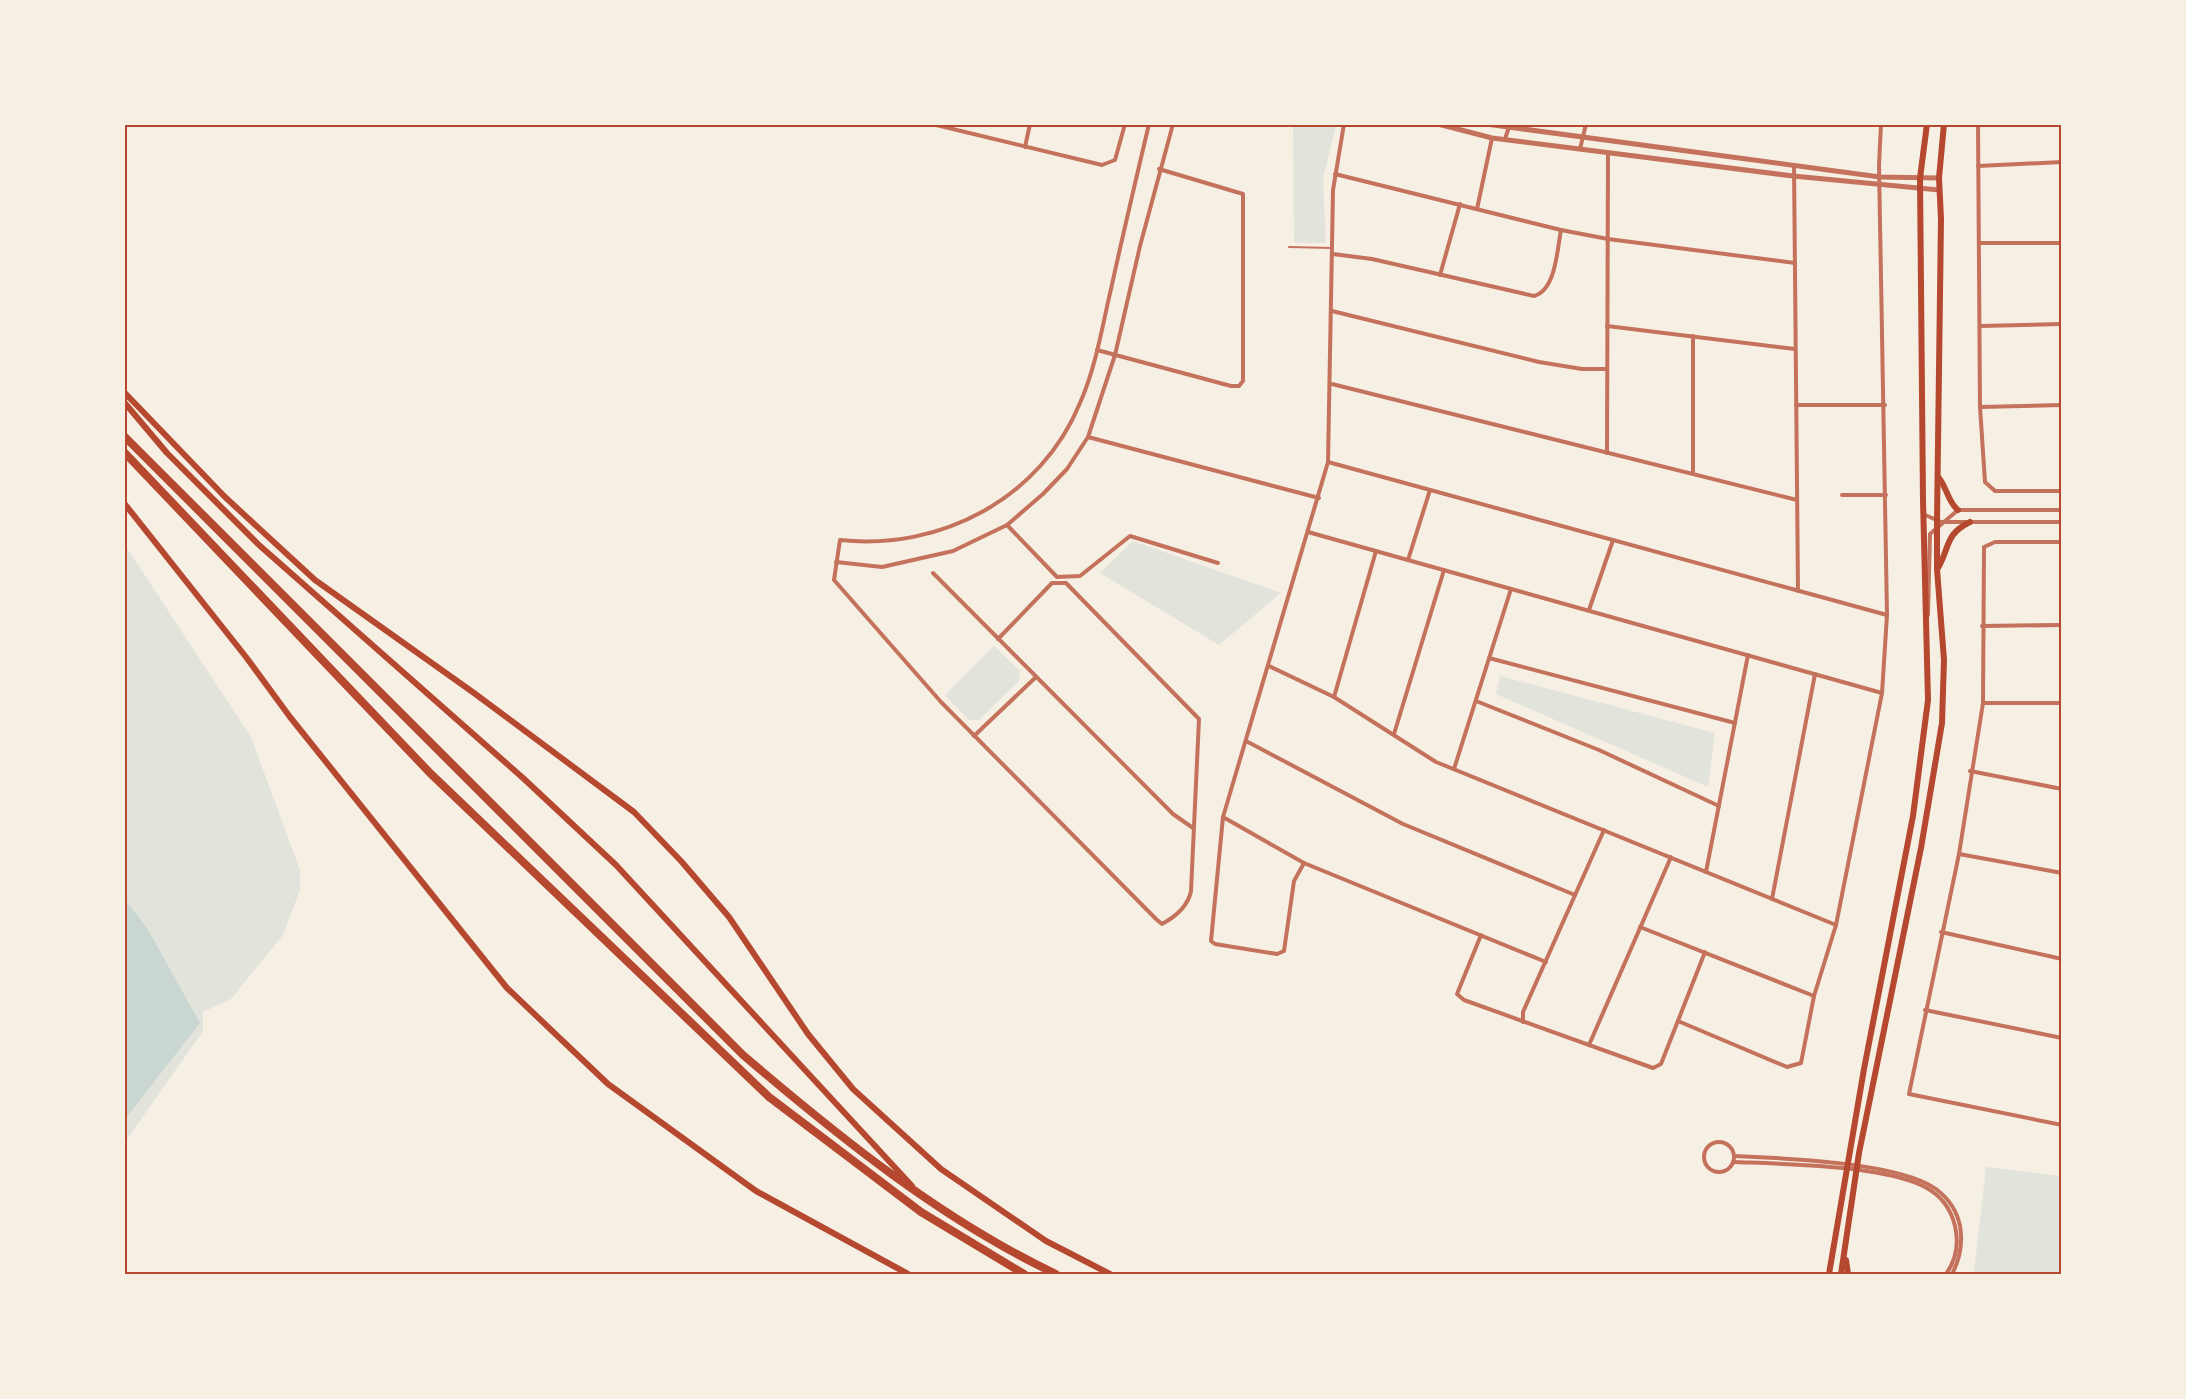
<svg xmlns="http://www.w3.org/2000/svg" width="2186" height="1399" viewBox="0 0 2186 1399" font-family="'Space Grotesk',sans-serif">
  <rect width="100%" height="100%" fill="#f6efe4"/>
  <g fill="#e2e4dc">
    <polygon points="1293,125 1336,125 1323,179 1326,243 1294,243"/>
    <polygon points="1133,541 1281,593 1219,645 1100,573"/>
    <polygon points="125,545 251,737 300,870 300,890 283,935 231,999 203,1012 203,1031 125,1142"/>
    <polygon points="994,646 1020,671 1019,681 979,720 969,720 945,695"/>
    <polygon points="1500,676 1715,733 1708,787 1496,694"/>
    <polygon points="1986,1167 2061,1176 2061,1274 1974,1272"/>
  </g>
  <polygon fill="#c9d6d2" points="125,900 147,928 200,1023 125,1119"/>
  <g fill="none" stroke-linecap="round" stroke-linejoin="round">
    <polyline stroke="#c5725c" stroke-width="2" points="1289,247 1332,248"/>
    <g stroke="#c5725c" stroke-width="4">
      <polyline points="932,124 1102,165 1115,160 1125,124"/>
      <polyline points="1978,124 1980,407 1985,482 1995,491 2062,491"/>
      <polyline points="1505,139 1510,124"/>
      <polyline points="1025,147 1030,124"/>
      <polyline points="1580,149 1586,124"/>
      <polyline points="1794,166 1798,591"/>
      <polyline points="1978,166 2062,162"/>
      <polyline points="1335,174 1561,230 1608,239 1795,263"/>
      <polyline points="1477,209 1492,138"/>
      <polyline points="1979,243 2062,243"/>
      <path d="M1333,254l39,5 162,37c22,-6 23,-46 27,-66"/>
      <polyline points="1440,275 1460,204"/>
      <polyline points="1332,311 1539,362 1582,369 1607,369"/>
      <polyline points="1607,326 1795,349"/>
      <polyline points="1980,326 2062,324"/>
      <polyline points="1097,350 1231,386 1239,386 1243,381 1243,194 1159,169"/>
      <polyline points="1332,384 1797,500"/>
      <polyline points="1796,405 1885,405"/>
      <polyline points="1980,407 2062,405"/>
      <polyline points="1088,437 1319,498"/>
      <polyline points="1607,453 1608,153"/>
      <polyline points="1328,462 1887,615"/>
      <polyline points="1693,474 1693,336"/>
      <polyline points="1842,495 1886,495"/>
      <polyline points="1923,514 1941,522 2062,522"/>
      <polyline points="1007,525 1057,577 1080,576 1130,536 1218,563"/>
      <polyline points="1308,532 1882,693"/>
      <polyline points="2062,542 1995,542 1984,547 1983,703 1959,854 1909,1094 2062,1125"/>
      <polyline points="1408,560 1430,490"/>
      <polyline points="836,562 882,567 953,551 1007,525 1043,494 1067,469 1088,437 1115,355 1140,246 1173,124"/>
      <polyline points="933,573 1173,814 1193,828"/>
      <polyline points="1589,610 1613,540"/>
      <polyline points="1928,615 1930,534 1958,510 2062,510"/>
      <polyline points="1982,626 2062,625"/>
      <path d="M998,639l54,-56h14l133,136 -8,172c-3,15 -16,26 -29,33l-6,-5 -215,-217 -107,-122 6,-40c101,11 201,-42 240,-137 16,-36 22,-76 31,-114 12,-55 25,-110 38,-165"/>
      <polyline points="1489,658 1735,723"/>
      <polyline points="1269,666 1334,697 1436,762 1836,925"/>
      <polyline points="1334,697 1376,551"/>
      <polyline points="1476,701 1599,750 1719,806"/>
      <polyline points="1983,703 2062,703"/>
      <polyline points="1394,734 1444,570"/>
      <polyline points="974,736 1036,677"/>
      <polyline points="1246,741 1403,824 1575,895"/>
      <polyline points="1454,769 1511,589"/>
      <polyline points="1970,771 2062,789"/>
      <polyline points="1223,817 1304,863 1546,962"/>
      <polyline points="1959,854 2062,873"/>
      <polyline points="1304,863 1294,881 1284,951 1277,954 1215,944 1211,941 1223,817 1328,462 1333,190 1344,124"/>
      <polyline points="1706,872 1748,655"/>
      <polyline points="1772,899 1815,674"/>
      <polyline points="1640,927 1814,996"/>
      <polyline points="1941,932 2062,959"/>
      <polyline points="1481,935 1457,994 1464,1000 1653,1068 1661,1064 1705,952"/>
      <polyline points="1925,1010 2062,1038"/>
      <polyline points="1678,1021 1787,1067 1801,1063 1814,996 1836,925 1882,693 1887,615 1879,165 1881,124"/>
      <polyline points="1523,1022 1523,1012 1604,830"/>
      <polyline points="1589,1045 1671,857"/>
      <circle cx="1719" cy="1157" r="15"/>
      <path d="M1734,1156c47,2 165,6 202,33 12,9 21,22 24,37 3,17 0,33 -8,48"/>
      <path d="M1733,1162c50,2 149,3 192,25 15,8 26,22 30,39 4,17 1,34 -9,48"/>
    </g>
    <g stroke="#c5725c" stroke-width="5">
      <polyline points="1438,124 1492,138 1793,176 1939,190"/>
      <polyline points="1486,124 1880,177 1939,178"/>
    </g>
    <g stroke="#b5482f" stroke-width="6">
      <polyline points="124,392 225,497 315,580 474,693 634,812 681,861 729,917 808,1034 853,1089 941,1169 1046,1241 1110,1274"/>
      <polyline points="124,402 167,453 259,545 523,778 616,865 912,1186"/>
      <path d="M1939,478c8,10 9,24 19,32"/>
      <polyline points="124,503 246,657 290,717 507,988 608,1084 756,1191 908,1274"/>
      <path d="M1938,568c12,-21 7,-34 32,-46"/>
      <polyline points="1846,1260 1848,1274"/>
      <polyline points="1829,1274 1864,1069 1913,816 1928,700 1923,500 1920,178 1927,124"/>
      <polyline points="1841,1274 1859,1153 1921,848 1942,723 1944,660 1937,569 1937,520 1941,219 1939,178 1944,124"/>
    </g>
    <g stroke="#b5482f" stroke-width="8">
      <path d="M124,436l619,619c96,82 199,165 313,219"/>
      <polyline points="124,452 430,773 769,1097 921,1212 1024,1274"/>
    </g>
  </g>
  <rect width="2186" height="1399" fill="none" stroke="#f6efe4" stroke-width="252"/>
  <rect x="126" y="126" width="1934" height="1147" fill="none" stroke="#b5482f" stroke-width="2"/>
</svg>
